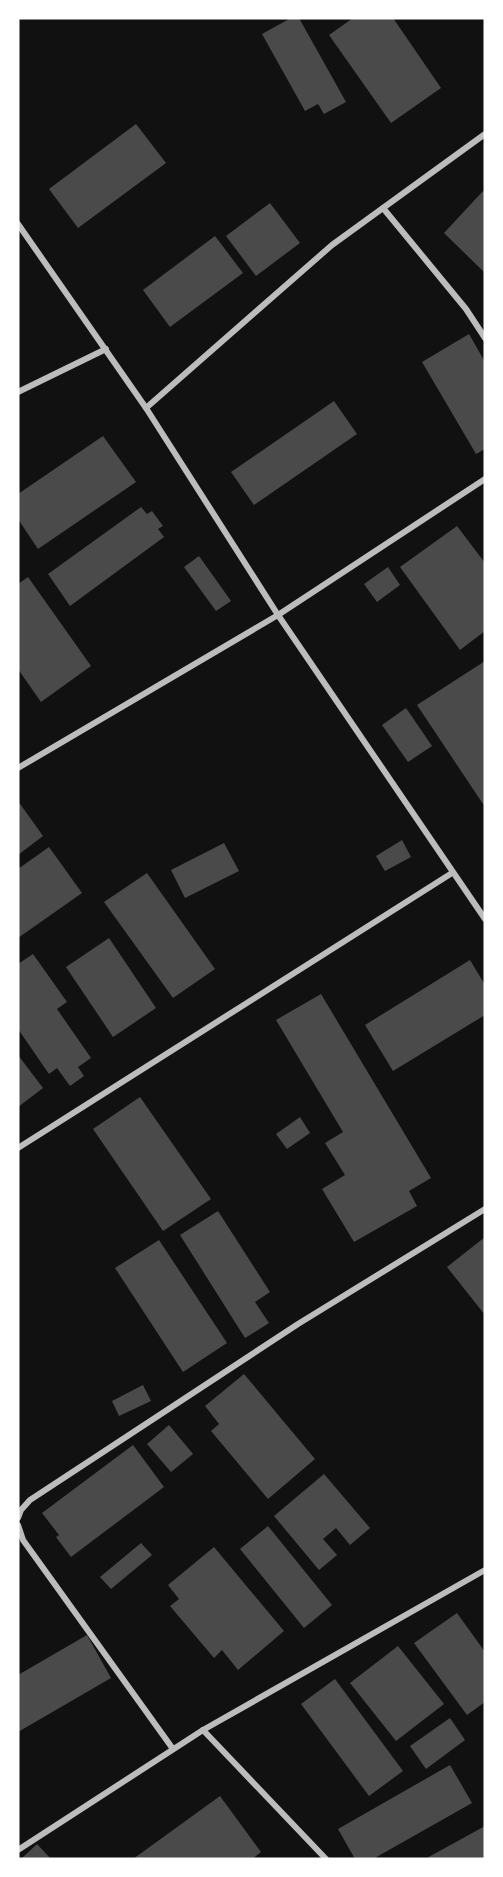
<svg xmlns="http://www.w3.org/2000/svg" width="503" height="1877" viewBox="0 0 503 1877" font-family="'Fira Sans Condensed',sans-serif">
  <rect width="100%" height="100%" fill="#111"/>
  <g fill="#4a4a4a">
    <polygon points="291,18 299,18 346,102 324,114 318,104 305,111 262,34"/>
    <polygon points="353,18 393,18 441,88 391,123 329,35"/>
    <polygon points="136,124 166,163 78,228 49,189"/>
    <polygon points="483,191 485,193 485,273 444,233"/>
    <polygon points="270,203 300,243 256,276 226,236"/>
    <polygon points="215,236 243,273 170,327 143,290"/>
    <polygon points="469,334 485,362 485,449 476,454 422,362"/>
    <polygon points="334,401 357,434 254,505 231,472"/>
    <polygon points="103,436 136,482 38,549 18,519 18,494"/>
    <polygon points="141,507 147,514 152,511 163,526 158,529 164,537 70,606 48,574"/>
    <polygon points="457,526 485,563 485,631 460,650 400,567"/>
    <polygon points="199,556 231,601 216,611 184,567"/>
    <polygon points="388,567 400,585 377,602 364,584"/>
    <polygon points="28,577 91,666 41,702 18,669 18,584"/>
    <polygon points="485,661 485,807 417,705"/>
    <polygon points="406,708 432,746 408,762 382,725"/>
    <polygon points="18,801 43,836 18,855"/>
    <polygon points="402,840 411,857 385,871 376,856"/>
    <polygon points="224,843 239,871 185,898 171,870"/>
    <polygon points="49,847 82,893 18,938 18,869"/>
    <polygon points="147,873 215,969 173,998 104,902"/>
    <polygon points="109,938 156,1008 113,1037 66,967"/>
    <polygon points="33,954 67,1002 57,1009 91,1058 78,1067 84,1076 70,1086 57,1068 49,1074 18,1029 18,964"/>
    <polygon points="470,960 485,985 485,1015 393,1071 365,1025"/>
    <polygon points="321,994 431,1178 409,1191 417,1206 354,1242 322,1189 345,1175 325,1143 343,1132 276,1020"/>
    <polygon points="18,1055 43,1088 18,1107"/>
    <polygon points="140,1097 211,1199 163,1231 93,1129"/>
    <polygon points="300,1117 310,1133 287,1149 276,1134"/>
    <polygon points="218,1211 270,1292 255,1302 269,1323 245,1338 180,1235"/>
    <polygon points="485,1237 485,1315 447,1267"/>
    <polygon points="159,1240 227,1343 183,1372 115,1268"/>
    <polygon points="244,1374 315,1459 268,1499 211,1431 219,1424 205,1406"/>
    <polygon points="143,1385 151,1401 119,1416 112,1401"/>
    <polygon points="169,1425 193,1454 171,1472 147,1444"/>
    <polygon points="133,1445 164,1487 71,1557 56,1537 59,1535 42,1513"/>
    <polygon points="324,1474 370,1528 350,1545 336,1528 323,1539 337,1555 319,1570 274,1516"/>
    <polygon points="268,1526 332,1605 304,1628 240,1549"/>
    <polygon points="141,1543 152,1555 111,1589 100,1577"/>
    <polygon points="214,1547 284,1631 238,1670 222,1650 214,1658 170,1606 179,1599 168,1585"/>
    <polygon points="457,1613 485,1652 485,1702 467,1715 414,1643"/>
    <polygon points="87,1635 111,1678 18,1732 18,1675"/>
    <polygon points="398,1646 444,1704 396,1741 350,1683"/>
    <polygon points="335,1679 403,1771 369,1796 301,1704"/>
    <polygon points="450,1718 465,1740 426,1769 410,1746"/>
    <polygon points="450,1765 472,1803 373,1859 355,1859 338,1829"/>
    <polygon points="220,1796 261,1852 252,1859 133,1859"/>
    <polygon points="485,1826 485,1859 425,1859"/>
    <polygon points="37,1844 51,1859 21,1859"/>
  </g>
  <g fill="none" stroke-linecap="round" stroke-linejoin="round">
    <g stroke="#bcbcbc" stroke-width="6">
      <polyline points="383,208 466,309 485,338"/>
      <polyline points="18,224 146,408 278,615 485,919"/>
      <polyline points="18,392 106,349"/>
      <polyline points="146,408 332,245 485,134"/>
      <polyline points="18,768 278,615 485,479"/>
      <polyline points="18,1148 452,873"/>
      <polyline points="18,1518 21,1510 30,1500 298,1324 485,1209"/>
      <polyline points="18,1525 23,1540 173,1749"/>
      <polyline points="203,1730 326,1859"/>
      <polyline points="18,1850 203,1730 485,1570"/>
    </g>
  </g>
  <rect width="503" height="1877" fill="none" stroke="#ffffff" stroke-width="39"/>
</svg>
